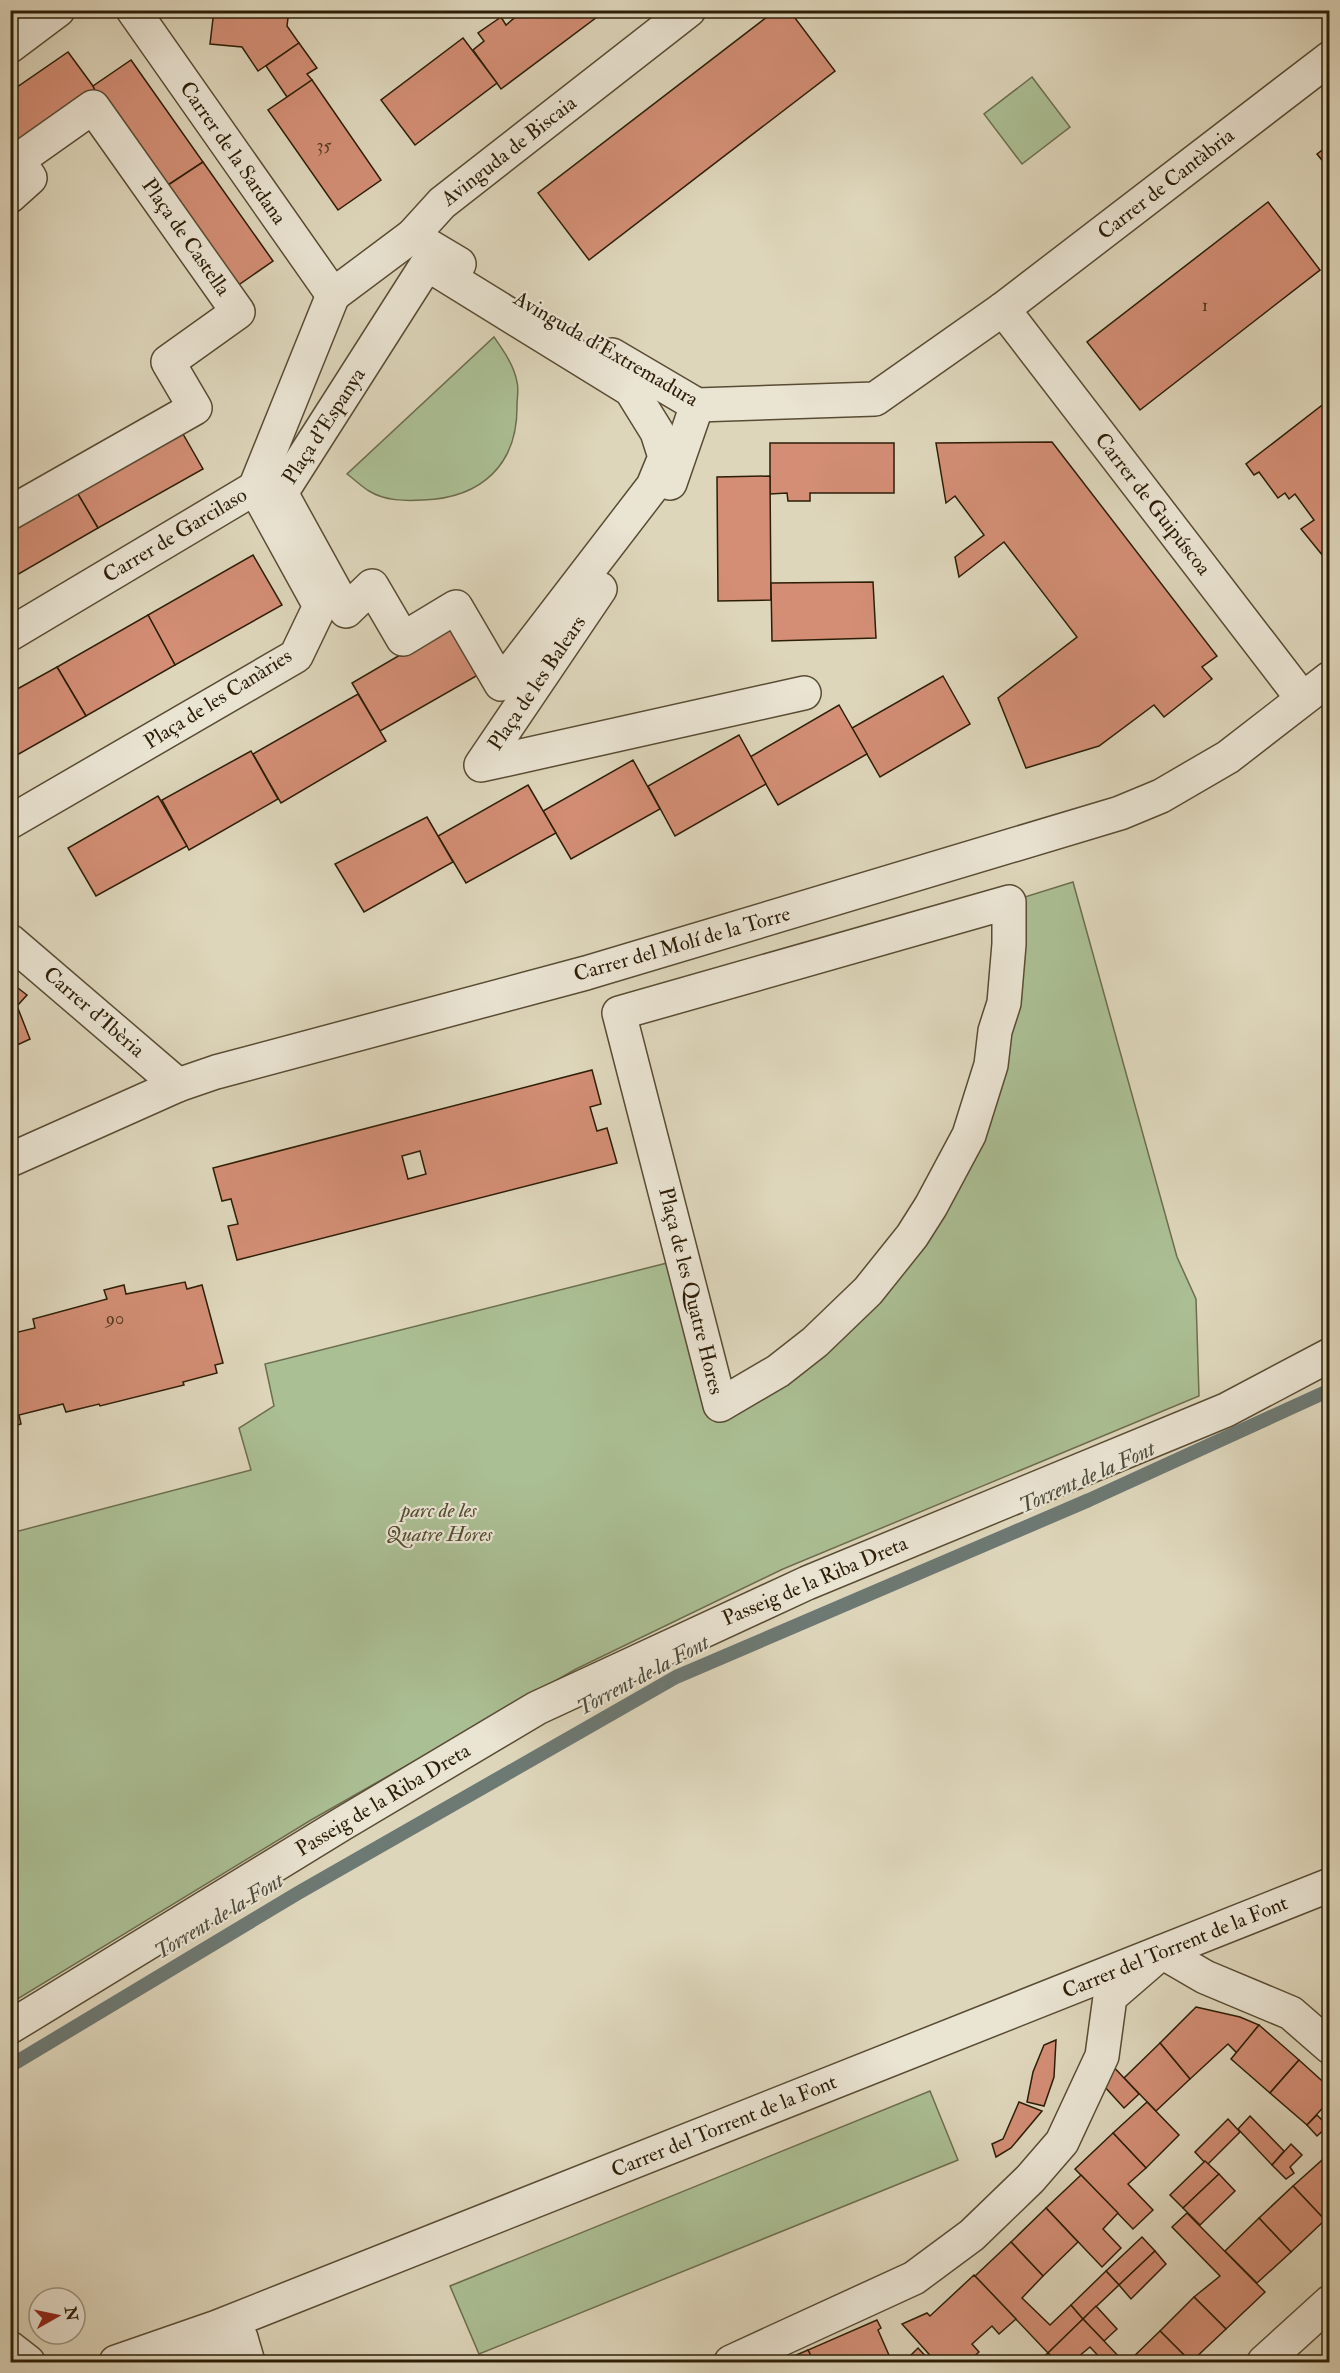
<svg xmlns="http://www.w3.org/2000/svg" width="1340" height="2373" viewBox="0 0 1340 2373" font-family="'IM FELL Double Pica',serif">
  <rect width="100%" height="100%" fill="#ded6bb"/>
  <filter id="stains"><feTurbulence type="fractalNoise" baseFrequency=".00333" numOctaves="4"/><feColorMatrix values="0 0 0 0 .2 0 0 0 0 .09 0 0 0 0 .02 0 0 0 .5 -.17"/></filter>
  <radialGradient id="worn" r=".72"><stop offset=".6" stop-color="#630" stop-opacity="0"/><stop offset="1" stop-color="#630" stop-opacity=".3"/></radialGradient>
  <g fill="#abbf94" stroke="#6c6e4e" stroke-width="1.5">
    <polygon points="1032,77 1070,127 1022,164 984,114"/>
    <path d="M494,337c9,13 20,28 23,45 2,7 0,16 0,23 1,59 -35,93 -94,95 -18,1 -38,1 -54,-9 -8,-5 -15,-12 -22,-17z"/>
    <polygon points="1073,882 1177,1257 1196,1299 1199,1396 783,1569 576,1669 311,1820 11,2003 11,1533 251,1470 239,1428 274,1406 265,1364 683,1259 720,1404 815,1342 969,1135 1009,902"/>
    <polygon points="930,2091 958,2160 479,2354 450,2286"/>
  </g>
  <g fill="none" stroke-linecap="round" stroke-linejoin="round">
    <polyline stroke="#6d7973" stroke-width="14" points="10,2066 298,1893 676,1677 1089,1500 1330,1390"/>
  </g>
  <g fill="#d38e75" stroke="#2d1e07" stroke-width="1.5" fill-rule="evenodd">
    <polygon points="214,10 289,10 287,26 299,43 258,71 242,47 210,44"/>
    <polygon points="524,10 599,10 601,14 501,89 473,50 484,41 478,33 501,17 506,25"/>
    <polygon points="776,10 789,10 835,71 589,260 538,193"/>
    <polygon points="463,38 497,83 415,145 381,100"/>
    <polygon points="299,43 317,68 307,74 312,80 287,97 266,66"/>
    <polygon points="68,52 93,86 100,101 10,152 10,92"/>
    <polygon points="131,60 203,162 162,189 100,101 93,86"/>
    <polygon points="312,80 381,180 338,210 268,110"/>
    <polygon points="1330,144 1330,170 1317,154"/>
    <polygon points="203,162 273,261 227,293 162,189"/>
    <polygon points="1268,202 1320,270 1140,410 1087,342"/>
    <polygon points="1330,399 1330,551 1323,556 1301,529 1314,520 1295,494 1289,499 1285,493 1278,498 1259,472 1254,475 1246,464"/>
    <polygon points="175,420 203,469 98,528 69,479"/>
    <polygon points="1052,442 1217,656 1202,667 1212,679 1164,717 1154,705 1099,746 1026,768 998,698 1077,637 1004,542 959,577 955,557 984,535 955,496 946,503 936,443"/>
    <polygon points="770,443 894,443 894,493 810,493 810,501 788,501 787,493 770,494"/>
    <polygon points="770,476 771,600 718,601 717,477"/>
    <polygon points="69,479 98,528 10,579 10,513"/>
    <polygon points="253,555 282,605 175,665 148,615"/>
    <polygon points="873,582 876,638 772,641 771,583"/>
    <polygon points="148,615 175,665 86,716 57,667"/>
    <polygon points="458,621 485,671 380,731 352,683"/>
    <polygon points="57,667 86,716 10,759 10,693"/>
    <polygon points="943,676 970,724 880,777 852,728"/>
    <polygon points="358,694 386,741 281,803 253,754"/>
    <polygon points="839,705 867,754 778,805 750,757"/>
    <polygon points="739,735 766,784 675,836 648,786"/>
    <polygon points="251,751 278,799 189,850 162,800"/>
    <polygon points="633,760 660,809 571,859 543,811"/>
    <polygon points="528,785 556,833 466,883 438,836"/>
    <polygon points="158,796 187,846 96,896 68,848"/>
    <polygon points="427,817 453,862 364,912 335,864"/>
    <polygon points="10,982 27,995 17,1006 30,1039 17,1045 10,1058"/>
    <path d="M592,1070l9,34 -11,3 7,24 10,-3 10,35 -380,97 -9,-34 10,-2 -7,-25 -9,2 -9,-33zM420,1151l6,23 -18,5 -6,-23z"/>
    <polygon points="185,1282 187,1289 202,1285 223,1363 215,1365 217,1373 183,1382 184,1385 100,1406 99,1404 66,1412 63,1404 19,1415 21,1424 10,1427 10,1334 35,1328 33,1319 107,1299 104,1290 124,1285 126,1294"/>
    <polygon points="1196,2007 1240,2017 1259,2025 1237,2053 1228,2044 1190,2079 1160,2043"/>
    <polygon points="1259,2025 1299,2060 1270,2093 1231,2059"/>
    <polygon points="1056,2040 1054,2077 1044,2106 1027,2102 1033,2072 1044,2045"/>
    <polygon points="1160,2043 1190,2079 1156,2111 1124,2078"/>
    <polygon points="1299,2060 1330,2088 1330,2100 1307,2125 1270,2093"/>
    <polygon points="1109,2062 1139,2094 1124,2108 1104,2086"/>
    <polygon points="1019,2102 1042,2111 1011,2148 996,2157 992,2144 1003,2139"/>
    <polygon points="1147,2102 1179,2135 1146,2168 1113,2133"/>
    <polygon points="1317,2115 1328,2126 1317,2136 1307,2125"/>
    <polygon points="1250,2116 1284,2151 1272,2165 1238,2129"/>
    <polygon points="1228,2119 1240,2132 1207,2165 1195,2152"/>
    <polygon points="1113,2133 1146,2168 1128,2184 1153,2210 1133,2229 1075,2169"/>
    <polygon points="1291,2144 1302,2155 1290,2167 1294,2173 1286,2179 1272,2165"/>
    <polygon points="1330,2153 1330,2215 1325,2220 1293,2186"/>
    <polygon points="1205,2161 1219,2174 1183,2208 1170,2195"/>
    <polygon points="1219,2174 1235,2191 1200,2225 1183,2208"/>
    <polygon points="1081,2175 1118,2213 1103,2229 1121,2248 1102,2267 1046,2208"/>
    <polygon points="1293,2186 1325,2220 1291,2252 1259,2218"/>
    <polygon points="1046,2208 1078,2242 1043,2276 1011,2242"/>
    <polygon points="1187,2213 1265,2292 1226,2329 1194,2297 1220,2276 1172,2227"/>
    <polygon points="1259,2218 1291,2252 1257,2283 1225,2251"/>
    <polygon points="1142,2237 1155,2251 1119,2285 1106,2271"/>
    <polygon points="1011,2242 1043,2276 1022,2298 1050,2325 1071,2305 1083,2319 1048,2353 975,2276"/>
    <polygon points="1155,2251 1166,2264 1131,2299 1119,2285"/>
    <polygon points="1106,2271 1119,2285 1083,2319 1071,2305"/>
    <polygon points="974,2275 1016,2319 999,2334 992,2326 972,2344 979,2352 968,2362 936,2362 902,2324 927,2313 930,2316"/>
    <polygon points="1194,2297 1226,2329 1191,2362 1160,2331"/>
    <polygon points="1096,2306 1117,2329 1104,2341 1083,2319"/>
    <polygon points="1083,2319 1104,2341 1124,2362 1104,2362 1090,2347 1072,2362 1057,2362 1048,2353"/>
    <polygon points="877,2320 881,2328 878,2330 892,2362 814,2362 808,2350"/>
    <polygon points="1160,2331 1191,2362 1128,2362"/>
    <polygon points="918,2348 931,2362 910,2362 907,2359"/>
    <polygon points="808,2350 814,2362 780,2362"/>
    <polygon points="1048,2353 1057,2362 1037,2362"/>
  </g>
  <g fill="none" stroke-linecap="round" stroke-linejoin="round">
    <defs>
      <g id="minor">
        <polyline points="133,10 333,295"/>
        <polyline points="10,46 58,10"/>
        <polyline points="10,196 30,178 18,160 93,107 238,312 168,362 195,408 10,513"/>
        <polyline points="412,236 459,264"/>
        <polygon points="427,264 631,390 657,432 665,457 653,486 501,684 456,607 403,639 372,586 346,611 281,493"/>
        <polyline points="333,295 412,236 442,203 689,10"/>
        <polyline points="1003,309 1302,698"/>
        <polyline points="612,355 697,405 875,399 1003,309 1330,58"/>
        <polyline points="670,483 697,405"/>
        <polyline points="600,589 481,765 804,693"/>
        <polyline points="10,634 255,488 333,295"/>
        <polyline points="10,822 296,656 320,606 255,488"/>
        <polygon points="1009,902 1009,944 1004,1003 995,1031 991,1065 969,1135 931,1206 912,1236 868,1291 815,1342 778,1371 720,1405 619,1013"/>
        <polyline points="10,941 178,1085"/>
        <polyline points="10,1160 178,1085 216,1072 586,973 1120,813 1161,796 1228,757 1330,678"/>
        <polyline points="10,2027 342,1824 537,1708 807,1583 1226,1410 1330,1355"/>
        <polyline points="10,2348 28,2362"/>
        <polyline points="202,2351 241,2338 248,2362"/>
        <polyline points="116,2362 217,2327 1330,1885"/>
        <polyline points="731,2362 914,2278 972,2235 1030,2179 1062,2142 1102,2056 1110,1997 1162,1952 1205,1977 1291,2013 1330,2047"/>
        <polyline points="1264,2362 1330,2302"/>
      </g>
    </defs>
    <use href="#minor" stroke="#594c34" stroke-width="36"/>
    <use href="#minor" stroke="#eae4d3" stroke-width="33"/>
  </g>
  <g text-anchor="middle" dominant-baseline="central" stroke-width="4.5" stroke-linejoin="round" paint-order="stroke">
    <g font-size="18" fill="#563a22">
      <text x="324" y="145">35</text>
      <text x="1205" y="305">1</text>
      <text x="115" y="1318">90</text>
    </g>
    <g font-size="21" fill="#2d1e07" stroke="#eae4d3">
      <text transform="translate(509 151) rotate(-38)">Avinguda de Biscaia</text>
      <text transform="translate(233 153) rotate(55)">Carrer de la Sardana</text>
      <text transform="translate(1166 184) rotate(-38)">Carrer de Cantàbria</text>
      <text transform="translate(186 237) rotate(55)">Plaça de Castella</text>
      <text transform="translate(606 349) rotate(30)">Avinguda d'Extremadura</text>
      <text transform="translate(324 426) rotate(-57)">Plaça d'Espanya</text>
      <text transform="translate(1153 504) rotate(52)">Carrer de Guipúscoa</text>
      <text transform="translate(175 535) rotate(-31)">Carrer de Garcilaso</text>
      <text transform="translate(537 683) rotate(-56)">Plaça de les Balears</text>
      <text transform="translate(218 699) rotate(-32)">Plaça de les Canàries</text>
      <text transform="translate(682 944) rotate(-16)">Carrer del Molí de la Torre</text>
      <text transform="translate(94 1012) rotate(41)">Carrer d'Ibèria</text>
      <text transform="translate(691 1291) rotate(76)">Plaça de les Quatre Hores</text>
      <text transform="translate(815 1581) rotate(-23)">Passeig de la Riba Dreta</text>
      <text transform="translate(383 1800) rotate(-31)">Passeig de la Riba Dreta</text>
      <text transform="translate(1175 1947) rotate(-22)">Carrer del Torrent de la Font</text>
      <text transform="translate(724 2126) rotate(-22)">Carrer del Torrent de la Font</text>
    </g>
    <g font-size="21" font-style="italic" fill="#534e31" stroke="#eae4d3">
      <text x="439" y="1510">parc de les<tspan x="439" dy="24">Quatre Hores</tspan></text>
    </g>
    <g font-size="22" font-style="italic" fill="#4d4c3d" stroke="#eae4d3">
      <text transform="translate(1087 1477) rotate(-24)">Torrent de la Font</text>
      <text transform="translate(643 1675) rotate(-28)">Torrent de la Font</text>
      <text transform="translate(219 1916) rotate(-31)">Torrent de la Font</text>
    </g>
  </g>
  <rect width="1340" height="2373" fill="none" stroke="#ded6bb" stroke-width="36"/>
  <rect x="12" y="12" width="1316" height="2349" fill="none" stroke="#2d1e07" stroke-width="3"/>
  <rect x="18" y="18" width="1304" height="2337" fill="none" stroke="#2d1e07" stroke-width="1.5"/>
  <g transform="translate(57 2316) rotate(81)"><circle r="28" fill="#eae4d3" stroke="#9e9581" stroke-width="1.5"/>
  <path d="M0-4.5L10 22L0 15L-10 22Z" fill="#8f2418"/>
  <text y="-9" font-size="16" font-weight="bold" text-anchor="middle" fill="#2d1e07">N</text>
  </g>
  <rect width="100%" height="100%" filter="url(#stains)"/>
  <rect width="100%" height="100%" fill="url(#worn)"/>
</svg>
